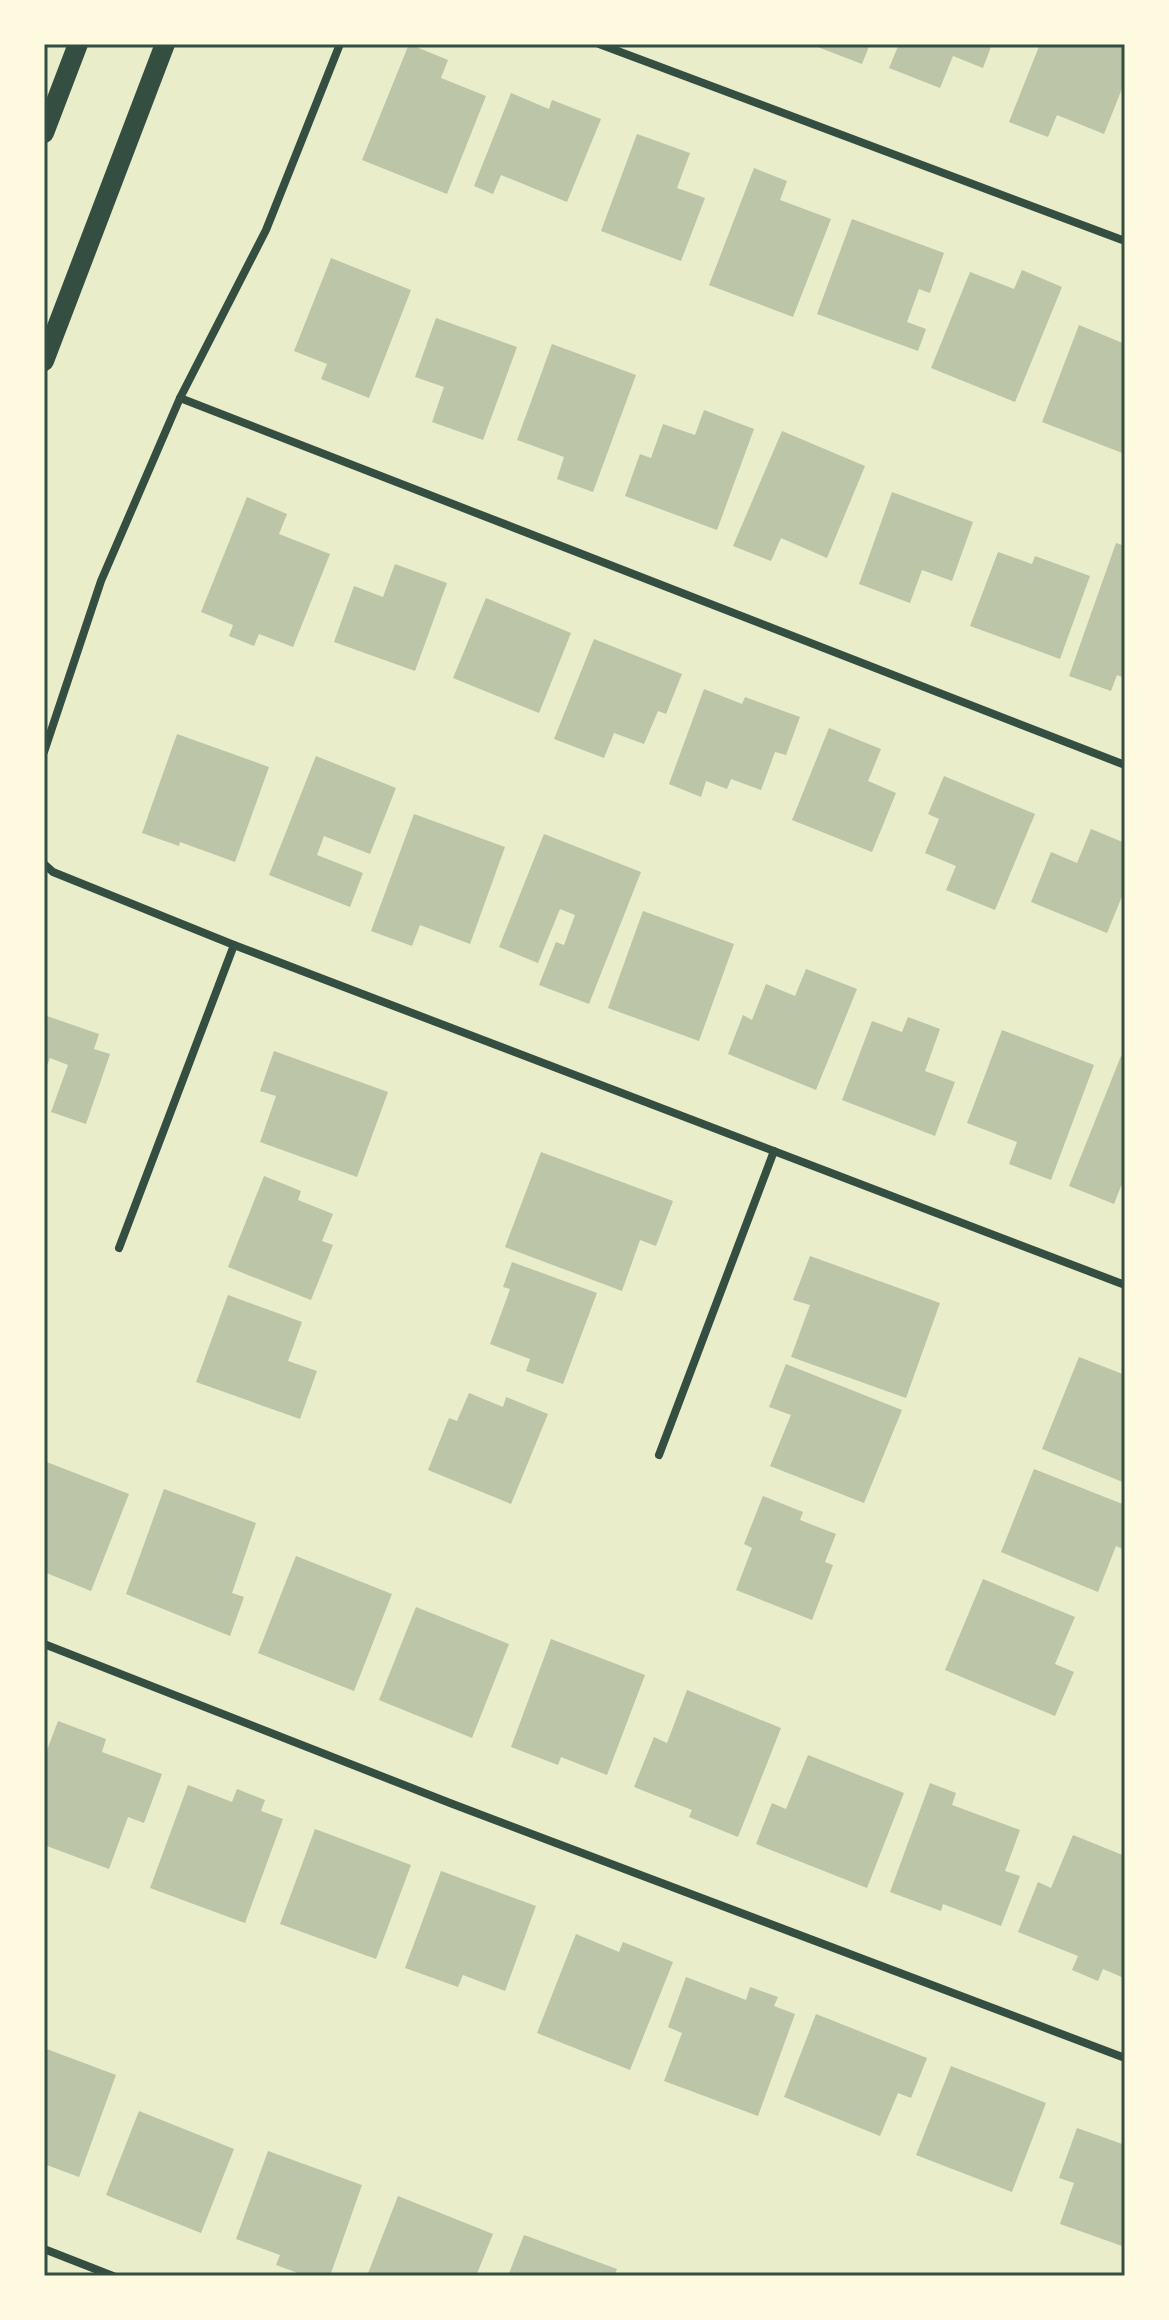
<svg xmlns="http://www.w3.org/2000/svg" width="1169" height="2320" viewBox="0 0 1169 2320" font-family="'Nunito Sans',sans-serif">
  <rect width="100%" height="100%" fill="#e9edc9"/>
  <g fill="#bcc5a7">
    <polygon points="409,44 448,60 441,78 486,96 447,194 362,160"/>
    <polygon points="810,44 870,44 862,64"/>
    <polygon points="899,44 992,44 983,68 953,56 940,88 889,68"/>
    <polygon points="1040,44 1125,44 1125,81 1104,134 1057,115 1048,137 1009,122"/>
    <polygon points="511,93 549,109 552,100 601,119 567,202 501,175 493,194 474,186"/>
    <polygon points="637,134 690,153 677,188 705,198 681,261 601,231"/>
    <polygon points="754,168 787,181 780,200 831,219 793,317 709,285"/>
    <polygon points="852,219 944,253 930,293 919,289 907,322 926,329 918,351 817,314"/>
    <polygon points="331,258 411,290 369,398 321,379 327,364 294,351"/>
    <polygon points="1022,270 1062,287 1015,402 931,368 970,272 1014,289"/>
    <polygon points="436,318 517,347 483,440 432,422 444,387 415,377"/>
    <polygon points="1079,325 1125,344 1125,454 1042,422"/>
    <polygon points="552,344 636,375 593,492 557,479 564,457 517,440"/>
    <polygon points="704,410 754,429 717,530 625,496 640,454 651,458 663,424 695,435"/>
    <polygon points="782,431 865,466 827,558 781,538 771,561 733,546"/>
    <polygon points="892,492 973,522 952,581 922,570 910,603 859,584"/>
    <polygon points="247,497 287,514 279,534 330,554 293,647 259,634 254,646 229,636 233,625 201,612"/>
    <polygon points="1116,543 1125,546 1125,678 1117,675 1111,691 1069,676"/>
    <polygon points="998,552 1032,564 1035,556 1090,576 1060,659 970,626"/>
    <polygon points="395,564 447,583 415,671 334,642 354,586 383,597"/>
    <polygon points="486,598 571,633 539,713 453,678"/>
    <polygon points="594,639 682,674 666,714 658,711 644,744 614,733 604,758 554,739"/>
    <polygon points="704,689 742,704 745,697 800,717 786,755 775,752 761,790 731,779 727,789 706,781 701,797 669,784"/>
    <polygon points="829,728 881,749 868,781 896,793 872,852 792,820"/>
    <polygon points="177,734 269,767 235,862 180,842 179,846 142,833"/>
    <polygon points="316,756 396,788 370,854 324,836 317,855 363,873 350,907 269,875"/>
    <polygon points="944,776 1035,814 995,910 946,890 956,866 925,853 939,819 928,814"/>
    <polygon points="414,814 505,847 470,944 420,925 412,946 371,931"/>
    <polygon points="1091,829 1125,843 1125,889 1107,933 1031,902 1051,852 1077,863"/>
    <polygon points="544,834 641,872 589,1004 539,985 556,942 564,945 575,915 560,909 538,963 499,947"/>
    <polygon points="643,911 734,944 699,1041 608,1008"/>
    <polygon points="806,969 857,989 816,1090 728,1054 743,1015 752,1020 766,984 795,996"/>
    <polygon points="44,1015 99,1034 94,1049 110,1054 86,1124 51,1112 68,1065 50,1058 44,1073"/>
    <polygon points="908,1017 940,1029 925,1071 955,1082 935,1136 842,1100 872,1021 902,1032"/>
    <polygon points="1002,1030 1094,1065 1051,1180 1009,1164 1017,1142 967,1123"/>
    <polygon points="274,1051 388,1092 357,1177 260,1142 276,1096 260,1091"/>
    <polygon points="1121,1056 1125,1057 1125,1188 1121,1186 1114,1204 1069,1186"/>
    <polygon points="541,1152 673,1201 656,1246 640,1240 622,1291 505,1247"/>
    <polygon points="264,1176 301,1191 298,1200 333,1214 322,1241 333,1245 311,1300 228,1267"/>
    <polygon points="810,1256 940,1303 906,1398 791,1357 810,1305 793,1300"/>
    <polygon points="512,1262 597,1293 563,1384 526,1371 530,1359 490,1344 510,1289 503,1287"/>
    <polygon points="228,1295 302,1322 288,1361 317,1371 300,1419 196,1382"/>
    <polygon points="1079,1357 1125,1375 1125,1483 1042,1449"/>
    <polygon points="786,1364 902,1410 864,1503 770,1466 791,1415 769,1407"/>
    <polygon points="469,1393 503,1407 506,1397 548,1414 511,1504 428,1470 449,1418 457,1421"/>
    <polygon points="44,1461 129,1494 91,1591 44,1572"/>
    <polygon points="1034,1469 1125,1505 1125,1550 1116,1546 1098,1592 1001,1552"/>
    <polygon points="164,1489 256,1523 232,1593 244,1597 230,1636 126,1594"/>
    <polygon points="763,1496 803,1512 800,1520 836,1534 825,1562 833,1565 812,1620 736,1590 752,1548 744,1544"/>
    <polygon points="296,1556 392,1594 354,1691 258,1653"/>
    <polygon points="983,1579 1075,1617 1055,1664 1074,1672 1055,1716 945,1670"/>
    <polygon points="416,1607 509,1644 472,1738 379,1700"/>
    <polygon points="551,1639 645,1675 607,1775 561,1757 558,1765 511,1747"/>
    <polygon points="687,1690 781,1728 738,1837 689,1817 692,1810 634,1787 654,1737 667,1743"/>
    <polygon points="58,1721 106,1739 102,1752 162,1774 144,1823 128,1817 109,1869 44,1845 44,1758"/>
    <polygon points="808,1755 904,1793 867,1888 756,1844 772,1803 786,1809"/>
    <polygon points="930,1783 956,1793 952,1805 1020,1830 1005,1871 1020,1876 1001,1926 943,1904 941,1911 890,1892"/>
    <polygon points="188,1785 232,1802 237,1789 265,1800 261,1811 283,1819 245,1923 150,1888"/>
    <polygon points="315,1829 411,1865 376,1959 280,1924"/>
    <polygon points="1073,1835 1125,1856 1124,1978 1103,1969 1098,1981 1072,1970 1078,1956 1018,1932 1038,1882 1051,1888"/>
    <polygon points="441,1871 536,1906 505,1991 463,1975 458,1987 405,1968"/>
    <polygon points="576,1934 619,1952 623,1942 673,1962 630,2070 537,2033"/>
    <polygon points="686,1977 746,2000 750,1987 778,1997 774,2006 795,2014 758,2116 664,2081 682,2033 668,2027"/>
    <polygon points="816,2014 927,2058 911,2098 898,2093 880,2136 784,2097"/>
    <polygon points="44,2048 116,2075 79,2177 44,2164"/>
    <polygon points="951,2066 1046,2103 1012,2192 916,2155"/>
    <polygon points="139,2111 234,2149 201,2233 106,2195"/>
    <polygon points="1077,2128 1125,2145 1125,2247 1060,2224 1074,2183 1059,2178"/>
    <polygon points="268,2151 362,2185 330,2276 306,2276 276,2265 280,2255 236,2239"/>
    <polygon points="398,2196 493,2234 476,2276 367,2276"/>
    <polygon points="524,2235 617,2269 614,2276 508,2276"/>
  </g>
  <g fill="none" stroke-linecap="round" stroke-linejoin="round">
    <g stroke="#344e41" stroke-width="8">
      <polyline points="599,44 1125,241"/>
      <polyline points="180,398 1125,765"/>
      <polyline points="44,752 101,581 180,398 266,230 340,44"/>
      <polyline points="44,864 53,872 234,945 1125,1285"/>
      <polyline points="119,1248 234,945"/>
      <polyline points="659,1455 774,1151"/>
      <polyline points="44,1644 450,1803 1125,2058"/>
      <polyline points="44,2249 113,2276"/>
    </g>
    <g stroke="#344e41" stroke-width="20">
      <polyline points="44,133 78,44"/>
      <polyline points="44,361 165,44"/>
    </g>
  </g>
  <rect width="1169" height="2320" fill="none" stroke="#fefae0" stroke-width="92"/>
  <rect x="46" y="46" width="1077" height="2228" fill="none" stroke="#344e41" stroke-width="3"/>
</svg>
